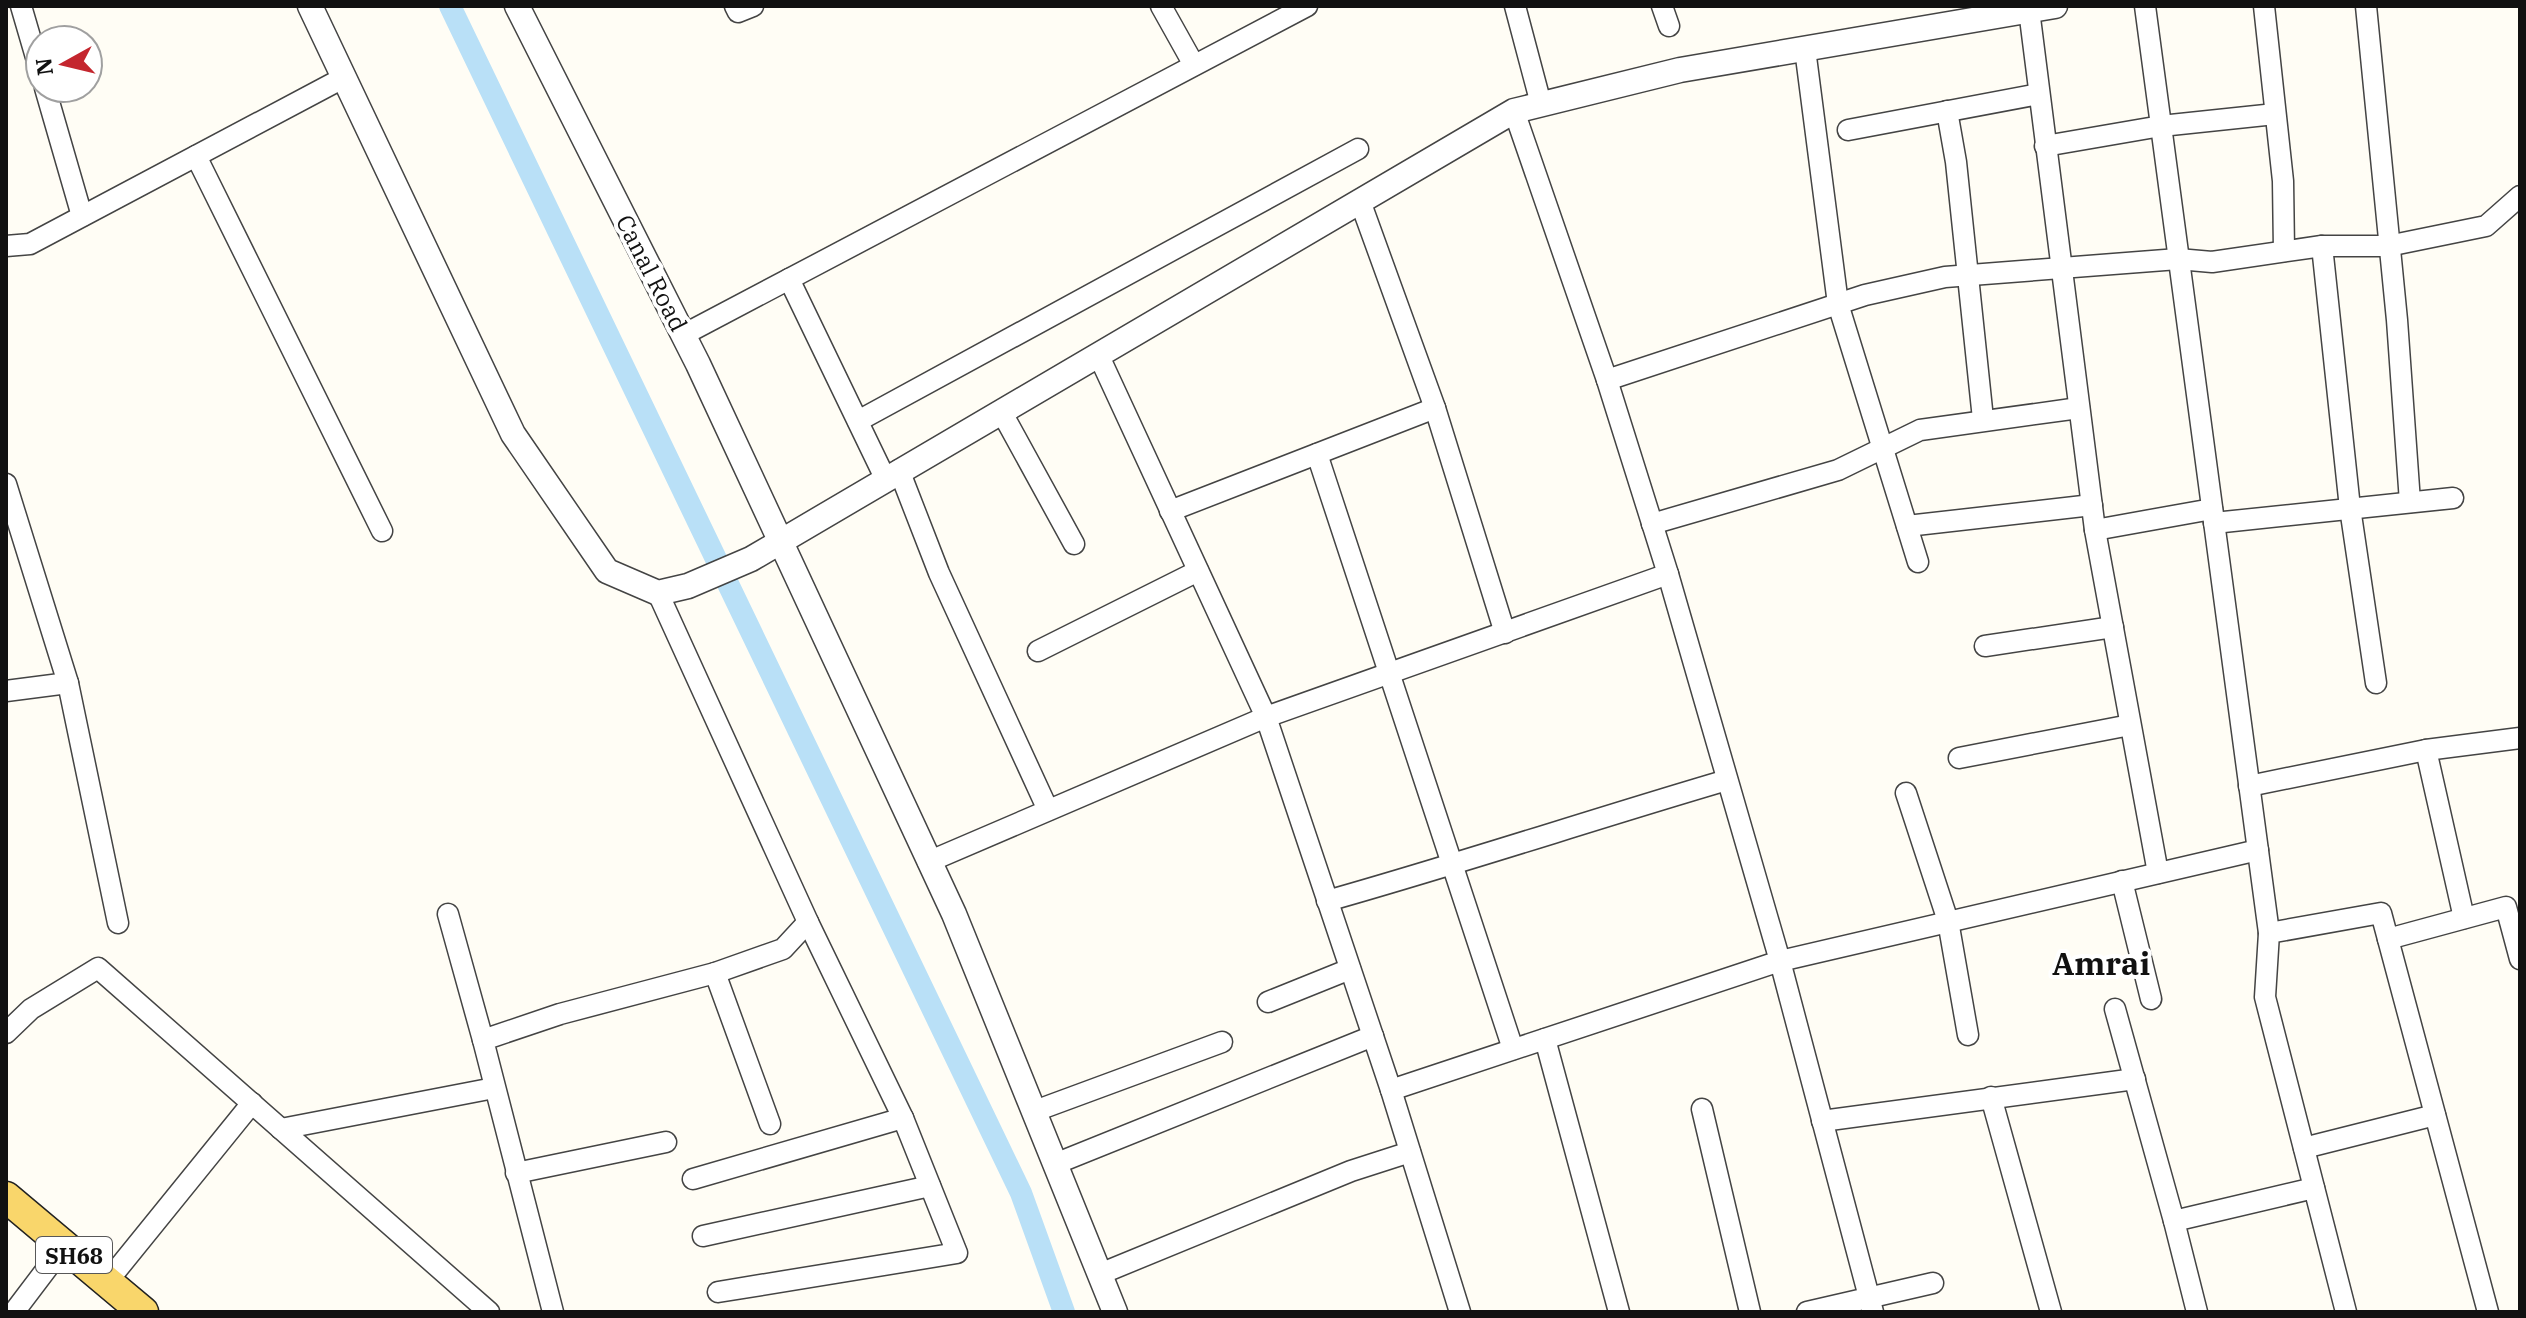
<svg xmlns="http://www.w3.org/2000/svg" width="2526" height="1318" viewBox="0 0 2526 1318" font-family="'IBM Plex Serif',serif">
  <rect width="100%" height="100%" fill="#fffdf5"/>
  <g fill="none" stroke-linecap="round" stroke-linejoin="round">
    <polyline stroke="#b9e0f7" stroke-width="22" points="450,6 1021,1193 1064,1312"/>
    <defs>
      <g id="minor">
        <polyline points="21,6 40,71"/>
        <polyline points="735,6 738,12 753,6"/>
        <polyline points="1161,6 1194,65"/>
        <polyline points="1515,6 1541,104"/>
        <polyline points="1662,6 1669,26"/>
        <polyline points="2145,6 2269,933"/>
        <polyline points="2264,6 2283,181 2284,251"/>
        <polyline points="2366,6 2397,320 2410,502"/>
        <polyline points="2029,10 2095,530 2158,873"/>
        <polyline points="1805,49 1838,304 1918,562"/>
        <polyline points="45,88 82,216"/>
        <polyline points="1514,111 1607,380 1865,295 1945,277 2178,259 2212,262 2322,246 2388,246 2486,226 2520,196"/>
        <polyline points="1947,111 1956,162 1983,419"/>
        <polyline points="1848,130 2039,94"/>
        <polyline points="2045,146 2161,126 2275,114"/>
        <polyline points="196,156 382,531"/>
        <polyline points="1360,201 1435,408 1505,633"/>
        <polyline points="6,246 30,244 343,78"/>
        <polyline points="2322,246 2350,508 2376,683"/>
        <polyline points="789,279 885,478"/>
        <polyline points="683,335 1307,6"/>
        <polyline points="1001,411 1074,544"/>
        <polyline points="858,421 1358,149"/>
        <polyline points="1317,454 1513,1049"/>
        <polyline points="899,470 939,573 1048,810"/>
        <polyline points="6,484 68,683 118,923"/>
        <polyline points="1170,511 1435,408"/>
        <polyline points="2214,523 2453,498"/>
        <polyline points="1652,524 1838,470 1920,430 2079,408"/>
        <polyline points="1907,526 2092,505"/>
        <polyline points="2095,530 2212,509"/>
        <polyline points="1985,646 2113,627"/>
        <polyline points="1038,651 1198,571"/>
        <polyline points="6,691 68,683"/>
        <polyline points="2426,750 2464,918"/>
        <polyline points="1959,758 2130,725"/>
        <polyline points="2249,786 2426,750 2520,738"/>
        <polyline points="1906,793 1948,921 1968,1035"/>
        <polyline points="928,862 1266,717 1098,354"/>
        <polyline points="2122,881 2151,999"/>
        <path d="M1327,901c135,-38 267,-82 400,-121"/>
        <polyline points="448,914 483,1040"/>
        <polyline points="2388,939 2506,907 2520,959"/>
        <polyline points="715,973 770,1124"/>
        <polyline points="1268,1002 1350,969"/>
        <polyline points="2115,1009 2174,1221"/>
        <polyline points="6,1033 31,1009 98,968 489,1312"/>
        <polyline points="1545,1039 1619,1312"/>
        <polyline points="1391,1090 1780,961 1668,574"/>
        <polyline points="1991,1097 2051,1312"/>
        <polyline points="1702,1109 1750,1312"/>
        <polyline points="1035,1111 1222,1042"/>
        <polyline points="1822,1121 2135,1079"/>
        <polyline points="281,1129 494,1088"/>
        <polyline points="2304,1148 2435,1115"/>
        <polyline points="1055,1164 1373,1036"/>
        <polyline points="516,1173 666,1142"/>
        <polyline points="693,1179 903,1118"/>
        <polyline points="703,1236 930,1186"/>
        <polyline points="1100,1274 1351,1171 1410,1152"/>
        <polyline points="107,1282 252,1103"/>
        <polyline points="718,1292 957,1253 903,1118 808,922"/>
        <polyline points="14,1312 64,1246"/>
        <polyline points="553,1312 483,1040 560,1014 715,973 783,949 808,922 658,593"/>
        <polyline points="1460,1312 1391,1090 1266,717 1668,574 1607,380"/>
        <polyline points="1807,1312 1933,1283"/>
        <polyline points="1873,1312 1780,961 2258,850"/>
        <polyline points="2197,1312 2174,1221 2314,1188"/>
        <polyline points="2346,1312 2265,997 2269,933 2381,913 2488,1312"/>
      </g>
      <g id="tertiary">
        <polyline points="310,6 513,434 607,571 658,593 688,586 751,559 1514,111 1680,70 2055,6"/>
        <polyline points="517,6 698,364 954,914 1115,1312"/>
      </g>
      <polyline id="primary" points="6,1197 143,1312"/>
    </defs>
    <use href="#minor" stroke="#444" stroke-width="23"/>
    <use href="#tertiary" stroke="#444" stroke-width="27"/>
    <use href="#primary" stroke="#222" stroke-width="33"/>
    <use href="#minor" stroke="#fff" stroke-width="20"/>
    <use href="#tertiary" stroke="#fff" stroke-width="24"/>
    <use href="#primary" stroke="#f9d66b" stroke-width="30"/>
  </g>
  <g text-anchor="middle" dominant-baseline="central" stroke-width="8" stroke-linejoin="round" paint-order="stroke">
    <rect fill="#fff" stroke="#585858" stroke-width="2" x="36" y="1237" width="76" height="36" rx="6"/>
    <g font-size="22" font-weight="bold" fill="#111">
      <text x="74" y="1255">SH68</text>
    </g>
    <g font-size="24" fill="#111" stroke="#fff">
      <text transform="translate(652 273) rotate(63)">Canal Road</text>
    </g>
    <g font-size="32" font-weight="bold" fill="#111" stroke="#fff">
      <text x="2101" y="963">Amrai</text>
    </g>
  </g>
  <rect width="2526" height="1318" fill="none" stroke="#111111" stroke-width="16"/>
  <g transform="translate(64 64) rotate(262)"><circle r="38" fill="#ffffff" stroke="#a0a0a0" stroke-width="2"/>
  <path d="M0-6L14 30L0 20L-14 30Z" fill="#c4262e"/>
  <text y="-12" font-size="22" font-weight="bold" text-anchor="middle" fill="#111111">N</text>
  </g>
</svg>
